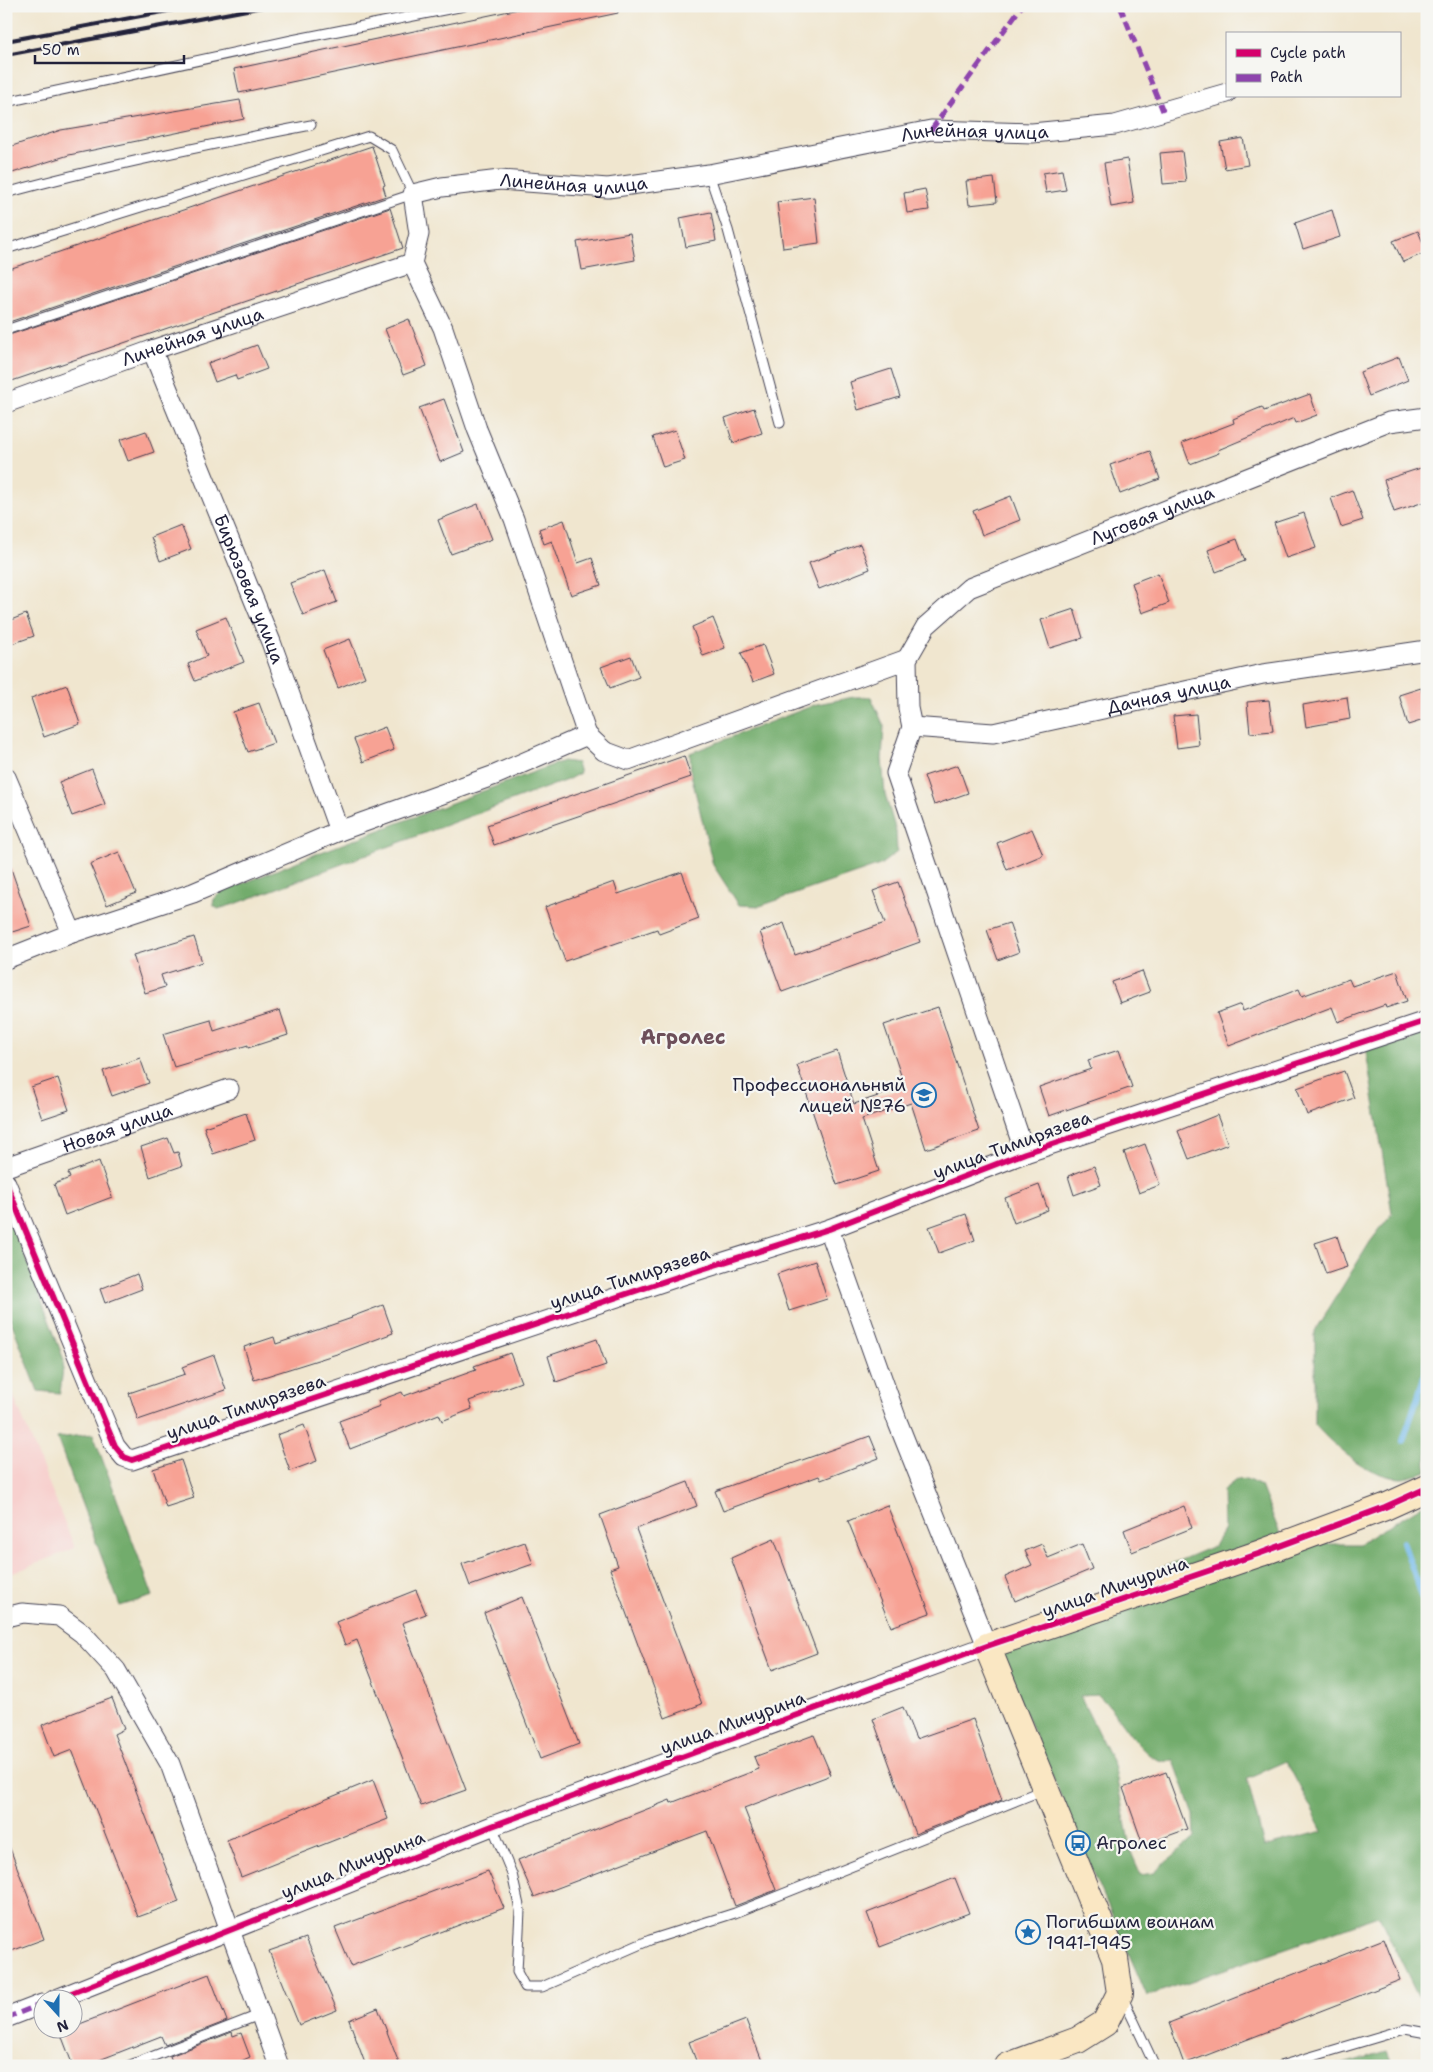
<svg xmlns="http://www.w3.org/2000/svg" width="1433" height="2072" viewBox="0 0 1433 2072" font-family="'Shantell Sans',sans-serif">
  <rect width="100%" height="100%" fill="#f6f6f2"/>
  <filter id="ink" filterUnits="userSpaceOnUse"><feTurbulence type="fractalNoise" baseFrequency=".02" numOctaves="2"/><feDisplacementMap in="SourceGraphic" scale="10" xChannelSelector="R" yChannelSelector="G"/><feConvolveMatrix kernelMatrix="1 2 1 2 8 2 1 2 1" color-interpolation-filters="sRGB"/></filter>
  <filter id="wash" filterUnits="userSpaceOnUse"><feTurbulence type="fractalNoise" baseFrequency=".0096" numOctaves="4" result="noise"/><feDisplacementMap in="SourceGraphic" scale="20" xChannelSelector="R" yChannelSelector="G"/><feGaussianBlur stdDeviation="1.12" result="paint"/><feColorMatrix in="noise" values="0 0 0 0 0 0 0 0 0 0 0 0 0 0 0 0 0 1.4 0 .05"/><feComposite in="paint" operator="in"/></filter>
  <g filter="url(#wash)">
    <rect width="100%" height="100%" fill="#f0e6cf"/>
    <polygon fill="#f7d0ce" points="6,1377 75,1548 6,1576"/>
    <g fill="#72ac6c" stroke="#4a6754" fill-rule="evenodd">
      <polygon points="854,697 871,697 884,726 882,759 885,794 896,831 897,852 880,865 760,906 739,905 713,865 691,774 690,753 817,704"/>
      <polygon points="563,761 577,763 580,773 567,780 235,904 218,909 213,905 214,899 220,893 308,857"/>
      <path d="M1427,1020v451c-8,2 -19,8 -27,7 -33,-2 -64,-30 -85,-53v-94l55,-89 22,-29 -27,-167 46,-6z"/>
      <polygon points="6,1206 64,1360 60,1393 38,1391 6,1308"/>
      <polygon points="93,1434 153,1596 120,1606 57,1438"/>
      <path d="M1246,1479l15,7 23,58h75l68,-42v495h-9l-39,-81 -232,80 -154,-357 221,-93 10,-17 -1,-39 13,-10zM1098,1695c19,16 40,59 61,65 4,2 11,1 15,1l20,54 1,22 -42,36 -12,2 -10,-23 -17,-87 -34,-69zM1286,1761l37,70 -59,16 -17,-69z"/>
      <polygon points="1387,2051 1393,2066 1337,2066"/>
    </g>
    <g fill="none" stroke-linecap="round" stroke-linejoin="round">
      <g stroke="#72b9e9" stroke-width="6">
        <polyline points="1403,1441 1423,1381 1427,1357"/>
        <polyline points="1403,1542 1427,1610"/>
      </g>
    </g>
    <g id="blocks">
      <g fill="#f7a294">
        <polygon points="533,6 617,6 618,13 239,93 234,69"/>
        <polygon points="240,100 244,119 69,155 6,175 6,148 61,130"/>
        <polygon points="1243,138 1248,165 1225,169 1220,142"/>
        <polygon points="372,146 385,185 383,186 386,196 6,323 6,270"/>
        <polygon points="1182,151 1186,182 1163,184 1160,153"/>
        <polygon points="1127,159 1134,203 1111,207 1104,163"/>
        <polygon points="1062,170 1066,190 1046,193 1043,173"/>
        <polygon points="994,178 997,202 969,205 966,181"/>
        <polygon points="925,189 929,210 907,213 904,193"/>
        <polygon points="814,197 819,243 783,248 777,202"/>
        <polygon points="390,208 403,248 6,383 6,336"/>
        <polygon points="1332,210 1340,237 1303,249 1295,223"/>
        <polygon points="711,212 716,241 686,247 680,218"/>
        <polygon points="1418,231 1427,252 1403,262 1393,241"/>
        <polygon points="630,233 635,260 582,270 577,242"/>
        <polygon points="409,319 427,366 403,375 385,329"/>
        <polygon points="257,345 267,369 237,380 235,375 215,382 208,363"/>
        <polygon points="1399,357 1408,380 1369,396 1360,372"/>
        <polygon points="891,369 900,397 858,410 850,382"/>
        <polygon points="1310,394 1317,415 1296,423 1294,418 1218,450 1219,453 1190,464 1182,443 1234,423 1233,419 1262,407 1264,411"/>
        <polygon points="444,399 464,452 440,462 419,408"/>
        <polygon points="754,408 762,433 733,443 725,418"/>
        <polygon points="675,430 685,460 663,467 653,437"/>
        <polygon points="146,431 154,452 128,461 120,440"/>
        <polygon points="1150,451 1160,479 1120,494 1110,465"/>
        <polygon points="1427,466 1427,501 1394,512 1384,480"/>
        <polygon points="1352,490 1363,520 1341,527 1331,498"/>
        <polygon points="1011,496 1020,520 982,535 973,511"/>
        <polygon points="478,504 492,539 451,554 438,520"/>
        <polygon points="1304,513 1316,548 1286,558 1274,523"/>
        <polygon points="564,520 578,563 592,558 601,585 571,595 552,541 544,544 539,529"/>
        <polygon points="181,525 191,549 160,561 151,537"/>
        <polygon points="1237,539 1245,561 1216,572 1208,550"/>
        <polygon points="860,544 870,569 819,589 809,563"/>
        <polygon points="325,570 337,602 303,615 290,583"/>
        <polygon points="1158,573 1169,603 1142,613 1132,583"/>
        <polygon points="1074,609 1083,638 1050,648 1041,620"/>
        <polygon points="26,614 34,636 6,646 6,622"/>
        <polygon points="226,617 244,662 195,681 188,664 207,656 196,629"/>
        <polygon points="713,618 725,648 703,656 692,627"/>
        <polygon points="350,639 365,677 338,688 323,650"/>
        <polygon points="763,645 774,674 753,682 741,653"/>
        <polygon points="631,656 639,677 610,688 601,667"/>
        <polygon points="67,685 80,724 44,737 31,698"/>
        <polygon points="1421,688 1427,708 1427,719 1408,725 1399,695"/>
        <polygon points="1347,697 1350,719 1306,727 1303,705"/>
        <polygon points="1269,700 1273,731 1250,733 1247,702"/>
        <polygon points="259,703 274,743 248,752 233,712"/>
        <polygon points="1196,714 1199,745 1177,748 1173,716"/>
        <polygon points="385,727 394,750 363,762 354,739"/>
        <polygon points="684,756 691,777 494,845 487,825"/>
        <polygon points="958,765 968,793 934,805 924,776"/>
        <polygon points="92,769 105,804 72,816 59,782"/>
        <polygon points="1032,829 1043,855 1007,870 997,843"/>
        <polygon points="119,852 136,893 107,905 90,864"/>
        <polygon points="6,863 9,863 31,926 6,934"/>
        <polygon points="682,872 699,919 659,934 657,929 565,961 545,907 614,882 618,894"/>
        <polygon points="898,882 920,942 782,992 760,932 784,923 795,955 885,923 873,891"/>
        <polygon points="1009,923 1019,952 998,960 987,930"/>
        <polygon points="194,937 202,962 161,975 165,987 145,993 133,955"/>
        <polygon points="1142,971 1150,992 1120,1003 1112,982"/>
        <polygon points="1397,971 1407,1001 1386,1008 1385,1005 1338,1022 1332,1007 1229,1046 1217,1013 1241,1004 1243,1011 1299,989 1302,996 1349,979 1352,986"/>
        <polygon points="938,1007 979,1131 926,1149 911,1103 862,1119 879,1171 837,1185 797,1065 837,1051 854,1104 905,1087 884,1025"/>
        <polygon points="280,1010 288,1035 248,1048 248,1045 174,1067 163,1034 211,1020 214,1031"/>
        <polygon points="1119,1050 1132,1087 1049,1116 1039,1087 1091,1069 1088,1060"/>
        <polygon points="140,1058 149,1083 112,1096 103,1071"/>
        <polygon points="1344,1071 1354,1098 1307,1115 1297,1088"/>
        <polygon points="58,1078 69,1110 42,1119 31,1087"/>
        <polygon points="246,1113 255,1140 213,1154 204,1127"/>
        <polygon points="1217,1115 1228,1144 1189,1159 1178,1131"/>
        <polygon points="168,1138 174,1153 178,1152 182,1166 150,1177 141,1147"/>
        <polygon points="1145,1144 1160,1185 1139,1193 1124,1152"/>
        <polygon points="99,1161 112,1197 65,1215 54,1184 70,1178 68,1173"/>
        <polygon points="1094,1166 1101,1185 1074,1195 1068,1176"/>
        <polygon points="1039,1185 1048,1210 1014,1223 1005,1198"/>
        <polygon points="966,1214 975,1240 939,1253 929,1227"/>
        <polygon points="1337,1236 1347,1267 1326,1274 1315,1243"/>
        <polygon points="815,1261 827,1299 789,1311 777,1274"/>
        <polygon points="137,1274 142,1289 105,1303 100,1289"/>
        <polygon points="383,1305 393,1333 340,1353 254,1380 244,1347 274,1337 276,1344 352,1318 351,1317"/>
        <polygon points="597,1339 606,1365 556,1382 548,1356"/>
        <polygon points="510,1353 521,1382 469,1401 472,1409 442,1421 439,1414 350,1449 339,1421 380,1406 378,1401 402,1392 404,1396 476,1370 474,1366"/>
        <polygon points="214,1355 226,1390 138,1420 129,1393 185,1374 182,1367"/>
        <polygon points="304,1425 317,1461 290,1471 277,1435"/>
        <polygon points="870,1436 879,1458 821,1480 819,1476 723,1511 715,1491"/>
        <polygon points="181,1460 194,1498 166,1507 153,1469"/>
        <polygon points="688,1482 697,1506 636,1529 702,1704 665,1718 610,1569 618,1566 600,1515"/>
        <polygon points="887,1505 930,1613 891,1627 848,1521"/>
        <polygon points="1184,1506 1192,1528 1132,1552 1124,1530"/>
        <polygon points="774,1539 817,1653 772,1670 731,1558"/>
        <polygon points="525,1542 533,1564 470,1586 462,1564"/>
        <polygon points="1042,1544 1048,1558 1082,1544 1092,1569 1015,1601 1005,1577 1032,1565 1025,1551"/>
        <polygon points="416,1590 426,1614 402,1623 466,1790 421,1806 357,1640 345,1645 336,1622"/>
        <polygon points="522,1597 579,1744 540,1759 484,1613"/>
        <polygon points="112,1698 124,1729 114,1734 179,1902 138,1917 72,1750 54,1757 42,1725"/>
        <polygon points="903,1707 916,1739 973,1719 1002,1800 915,1834 873,1719"/>
        <polygon points="814,1735 831,1775 744,1808 776,1890 735,1906 707,1831 534,1897 518,1860 670,1800 671,1803 759,1769 754,1757"/>
        <polygon points="1166,1772 1187,1829 1143,1845 1123,1788"/>
        <polygon points="373,1780 388,1819 241,1877 227,1840"/>
        <polygon points="6,1843 8,1843 44,1939 6,1953"/>
        <polygon points="488,1871 504,1908 351,1966 335,1928"/>
        <polygon points="955,1878 969,1913 880,1947 867,1913"/>
        <polygon points="306,1938 337,2010 299,2025 269,1951"/>
        <polygon points="1384,1939 1400,1980 1184,2064 1169,2023"/>
        <polygon points="209,1974 227,2021 165,2045 161,2036 84,2066 73,2066 60,2032 72,2030 72,2027"/>
        <polygon points="378,2008 400,2066 366,2066 349,2020"/>
        <polygon points="746,2020 764,2066 698,2066 689,2042"/>
        <polygon points="232,2032 233,2036 241,2033 250,2057 230,2066 174,2066 170,2056"/>
      </g>
    </g>
  </g>
  <g filter="url(#ink)">
    <use href="#blocks" fill-opacity="0" stroke="#413f51" stroke-width="1"/>
    <g fill="none" stroke-linecap="round" stroke-linejoin="round">
      <defs>
        <g id="lane">
          <polyline points="6,102 292,40 464,6"/>
          <polyline points="709,174 728,230 780,423"/>
          <path d="M6,193c101,-28 202,-48 305,-68"/>
          <polyline points="6,249 369,136 392,150 413,194 6,330"/>
          <polyline points="492,1826 512,1874 520,1910 517,1972 525,1987 542,1987 650,1940 735,1913 1043,1790"/>
          <polyline points="1123,1998 1155,2066"/>
          <polyline points="128,2066 259,2015"/>
          <polyline points="1280,2066 1405,2029 1427,2033"/>
        </g>
        <g id="street">
          <polyline points="412,263 443,328 477,429 514,519 587,735"/>
          <path id="s1" d="M152,350l119,292 68,189"/>
          <path id="s2" d="M6,403l146,-53 260,-87 7,-29 -6,-40 29,-7 58,-7 108,8 101,-14 222,-44 101,3 83,-8 112,-32"/>
          <path id="s3" d="M912,727l81,6 270,-59 164,-24"/>
          <polyline points="6,777 72,933"/>
          <polyline points="6,959 72,933 193,893 339,831 495,775 587,735 604,751 628,760 907,659"/>
          <path id="s4" d="M1025,1153l-129,-380 16,-46 -4,-19 -1,-49 19,-33 43,-38 420,-166 38,-5"/>
          <path id="s5" d="M6,1167l223,-78"/>
          <polyline points="6,1183 115,1446 124,1457 132,1460 683,1275 829,1229 1025,1153 1426,1021"/>
          <polyline points="6,1617 22,1613 59,1616 82,1633 116,1670 170,1764 279,2066"/>
          <polyline points="54,2000 492,1826 987,1646 898,1423 829,1229"/>
          <polyline points="6,2018 42,2004"/>
        </g>
        <polyline id="secondary" points="1008,2066 1078,2040 1105,2023 1120,1993 1115,1959 987,1646 1261,1553 1385,1507 1427,1488"/>
      </defs>
      <use href="#lane" stroke="#413f51" stroke-width="11"/>
      <use href="#street" stroke="#413f51" stroke-width="21"/>
      <use href="#secondary" stroke="#413f51" stroke-width="28"/>
      <use href="#lane" stroke="#fff" stroke-width="9"/>
      <use href="#street" stroke="#fff" stroke-width="19"/>
      <use href="#secondary" stroke="#fae7c3" stroke-width="26"/>
      <g stroke="#22223b" stroke-width="4">
        <polyline points="6,41 195,6"/>
        <polyline points="6,55 268,6"/>
      </g>
      <g stroke="#8e44ad" stroke-width="5" stroke-dasharray="10 5" stroke-linecap="butt">
        <polyline points="1120,6 1163,111"/>
        <polyline points="931,130 1022,6"/>
        <polyline points="6,2018 42,2004"/>
      </g>
      <defs>
        <g id="cycleway">
          <polyline points="6,1183 115,1446 124,1457 132,1460 683,1275 829,1229 1025,1153 1426,1021"/>
          <polyline points="54,2000 492,1826 987,1646 1261,1553 1385,1507 1427,1488"/>
        </g>
      </defs>
      <use href="#cycleway" stroke="#f6f6f2" stroke-width="9"/>
      <use href="#cycleway" stroke="#d6006c" stroke-width="6"/>
    </g>
  </g>
  <defs>
    <symbol id="university-ring" viewBox="-11 -11 22 22"><circle r="9.5" fill="#f6f6f2" stroke="#1f6fb2" stroke-width="1.5"/><path d="M0-5L7-2L0 1L-7-2ZM-4 1L0 2.5L4 1V4Q0 6-4 4Z" fill="#1f6fb2"/></symbol>
    <symbol id="bus-ring" viewBox="-11 -11 22 22"><circle r="9.5" fill="#f6f6f2" stroke="#1f6fb2" stroke-width="1.5"/><path d="M-5-6H5V4H4V6H2V4H-2V6H-4V4H-5ZM-3.5-4V0h7V-4ZM-3.5 1.2v1.5H-2V1.2ZM2 1.2v1.5H3.5V1.2Z" fill="#1f6fb2"/></symbol>
    <symbol id="sight-ring" viewBox="-11 -11 22 22"><circle r="9.5" fill="#f6f6f2" stroke="#1f6fb2" stroke-width="1.5"/><path d="M0-6L1.8-2.2L6-1.7L2.9 1.2L3.7 5.4L0 3.3L-3.7 5.4L-2.9 1.2L-6-1.7L-1.8-2.2Z" fill="#1f6fb2"/></symbol>
  </defs>
  <g fill-rule="evenodd">
    <use href="#university-ring" x="910" y="1081" width="28" height="28"/>
    <use href="#bus-ring" x="1064" y="1829" width="28" height="28"/>
    <use href="#sight-ring" x="1014" y="1918" width="28" height="28"/>
  </g>
  <g text-anchor="middle" dominant-baseline="central" stroke-width="4.5" stroke-linejoin="round" paint-order="stroke">
    <g font-size="18" fill="#22223b" stroke="#f6f6f2">
      <text stroke="none"><textPath href="#s2" startOffset="1068">Линейная улица</textPath></text>
      <text stroke="none"><textPath href="#s2" startOffset="662">Линейная улица</textPath></text>
      <text stroke="none"><textPath href="#s2" startOffset="198">Линейная улица</textPath></text>
      <text stroke="none"><textPath href="#s4" startOffset="811">Луговая улица</textPath></text>
      <text stroke="none"><textPath href="#s1" startOffset="258">Бирюзовая улица</textPath></text>
      <text stroke="none"><textPath href="#s3" startOffset="261">Дачная улица</textPath></text>
      <text stroke="none"><textPath href="#s5" startOffset="118">Новая улица</textPath></text>
      <text transform="translate(1012 1145) rotate(-20)">улица Тимирязева</text>
      <text transform="translate(630 1278) rotate(-18)">улица Тимирязева</text>
      <text transform="translate(246 1407) rotate(-19)">улица Тимирязева</text>
      <text transform="translate(1115 1587) rotate(-19)">улица Мичурина</text>
      <text transform="translate(733 1723) rotate(-20)">улица Мичурина</text>
      <text transform="translate(353 1865) rotate(-22)">улица Мичурина</text>
    </g>
    <g font-size="18" fill="#22223b" stroke="#f6f6f2" text-anchor="start">
      <text x="906" y="1085" text-anchor="end">Профессиональный<tspan x="906" dy="21">лицей №76</tspan></text>
      <text x="1096" y="1843">Агролес</text>
      <text x="1046" y="1922">Погибшим воинам<tspan x="1046" dy="21">1941-1945</tspan></text>
    </g>
    <g font-size="20" font-weight="bold" fill="#6d4f5a" stroke="#f6f6f2">
      <text x="683" y="1037">Агролес</text>
    </g>
  </g>
  <rect width="1433" height="2072" fill="none" stroke="#f6f6f2" stroke-width="25"/>
  <rect x="1226" y="32" width="175" height="65" fill="#f6f6f2" stroke="#a1a1a9"/>
  <rect x="1236" y="49" width="25" height="8" fill="#d6006c" stroke="#a1a1a9"/>
  <text x="1270" y="58" font-size="15" fill="#22223b">Cycle path</text>
  <rect x="1236" y="74" width="25" height="8" fill="#8e44ad" stroke="#a1a1a9"/>
  <text x="1270" y="82" font-size="15" fill="#22223b">Path</text>
  <g transform="translate(58 2014) rotate(159)"><circle r="24" fill="#f6f6f2" stroke="#a1a1a9"/>
  <path d="M0-4L9 19L0 12L-9 19Z" fill="#1f6fb2"/>
  <text y="-8" font-size="14" font-weight="bold" text-anchor="middle" fill="#22223b">N</text>
  </g>
  <path d="M35 55v8h149v-8" fill="none" stroke="#22223b" stroke-width="2.5"/>
  <text x="42" y="55" font-size="15" fill="#22223b" stroke="#f6f6f2" stroke-width="4" paint-order="stroke">50 m</text>
</svg>
